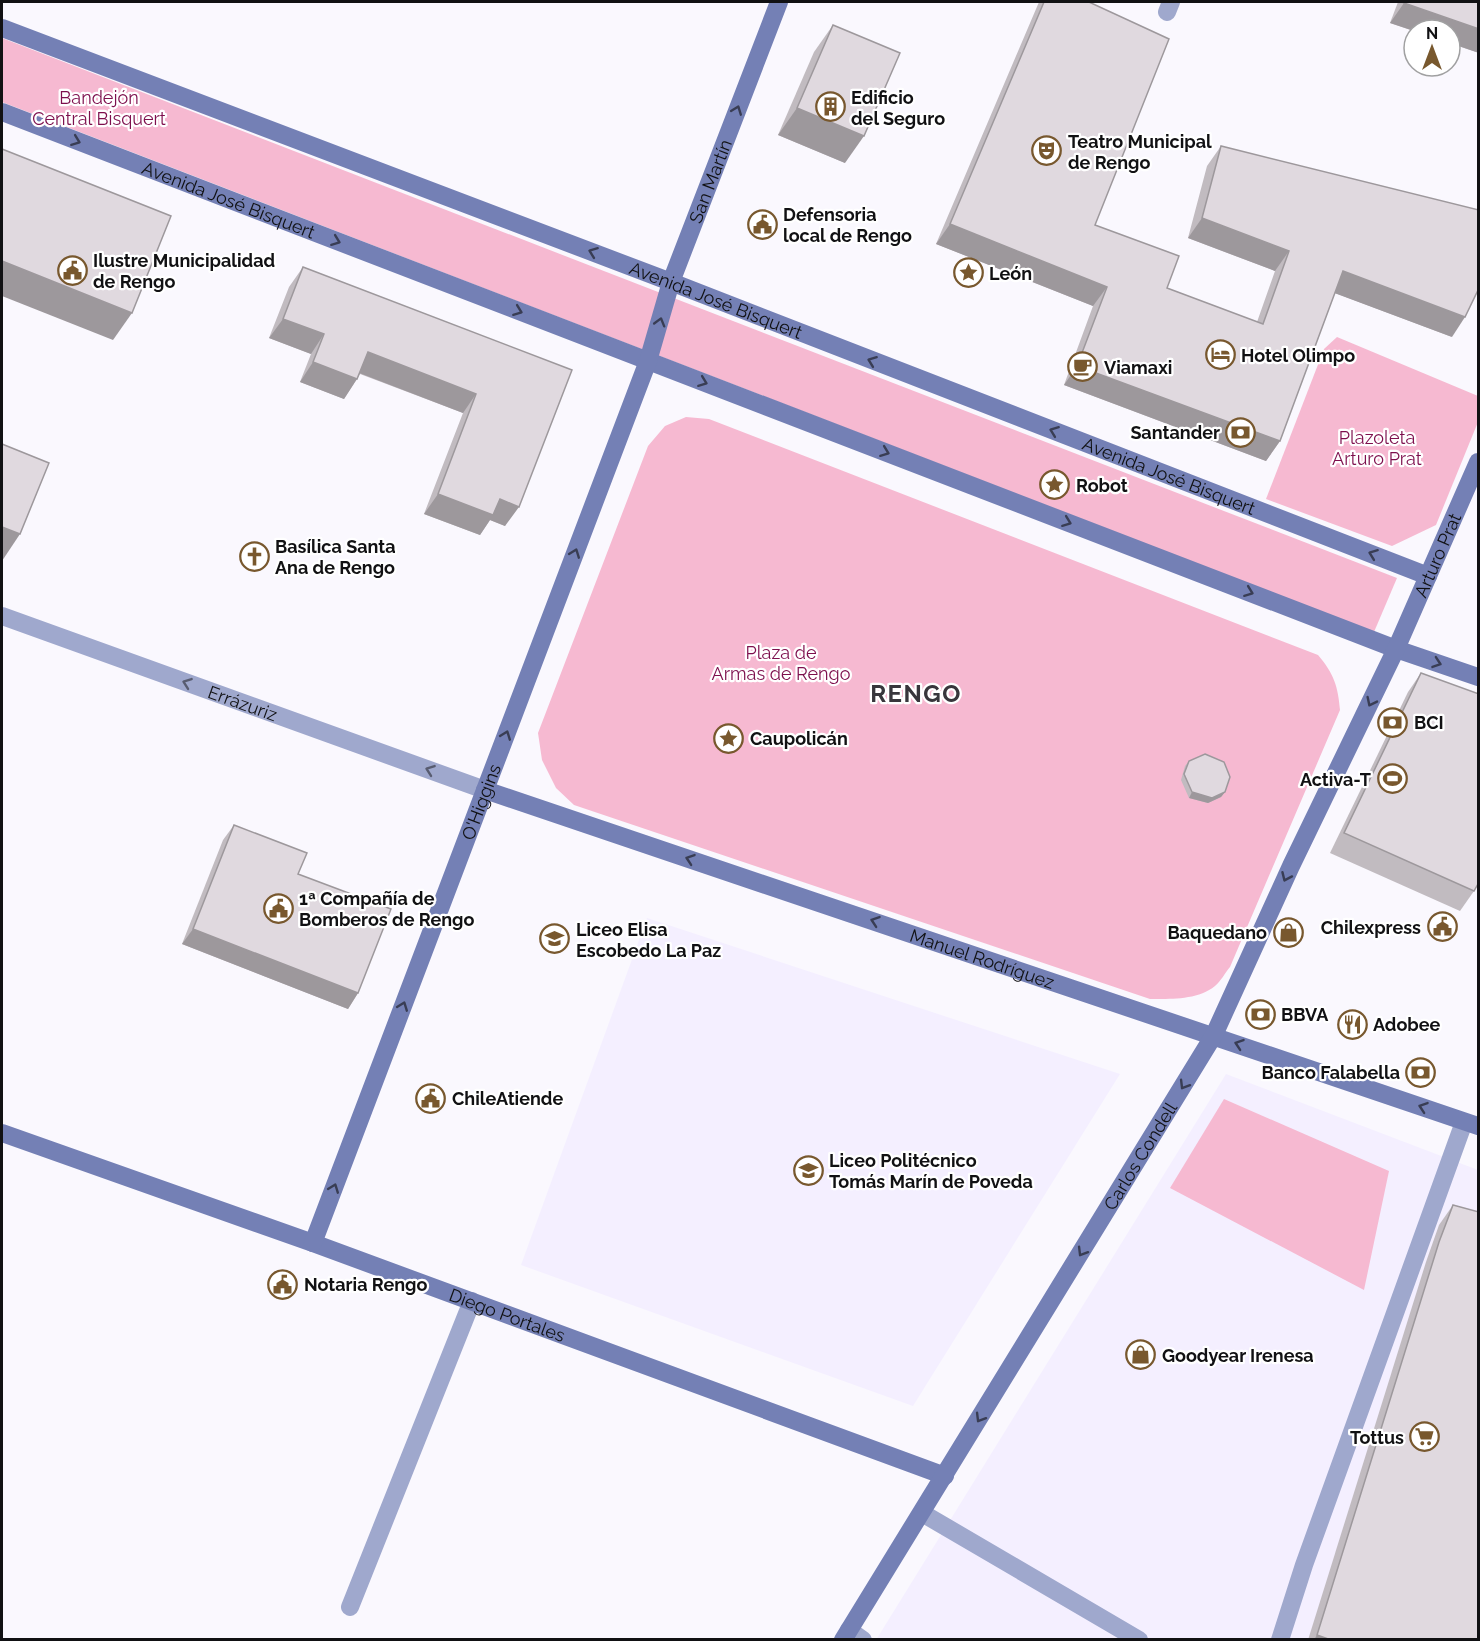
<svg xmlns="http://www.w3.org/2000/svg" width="1480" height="1641" viewBox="0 0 1480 1641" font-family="Raleway,sans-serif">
  <rect width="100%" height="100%" fill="#faf8fe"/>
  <g fill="#f4efff">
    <polygon points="647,918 1120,1074 913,1406 521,1265"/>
    <polygon points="1226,1074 1478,1170 1478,1639 876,1640"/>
  </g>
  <g fill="#f6b9d1">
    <polygon points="2,38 1397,578 1374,632 2,102"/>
    <polygon points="1337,337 1478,396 1478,422 1436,525 1392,546 1266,499 1324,349"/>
    <path d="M686,417l23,2 609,236c16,19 20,31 22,55l-110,257c-5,6 -9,14 -15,19 -17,14 -44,13 -65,13l-576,-194 -18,-17 -14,-28 -4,-27 110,-287 17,-20z"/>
    <polygon points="1224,1099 1389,1171 1364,1290 1170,1188"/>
  </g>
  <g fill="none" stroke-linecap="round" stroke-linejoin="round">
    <g stroke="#9fa8cd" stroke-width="18">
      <polyline points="922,1513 1139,1640"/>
      <polyline points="849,1630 863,1640"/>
      <polyline points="1280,1640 1304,1565 1464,1122"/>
    </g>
    <g stroke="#9fa8cd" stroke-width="18">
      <polyline points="1167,12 1171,2"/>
      <path id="s1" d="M2,616l483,174"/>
      <polyline points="350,1607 472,1301"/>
    </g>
    <g stroke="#7480b5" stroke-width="18">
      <path id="s2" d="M2,28l669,254 757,294"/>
      <path id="s3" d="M2,112l1394,537 82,28"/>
      <path id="s4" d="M485,790l993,336"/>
      <path id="s5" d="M2,1133l311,110 632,233"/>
      <path id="s6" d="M313,1243l335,-882 23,-79 108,-280"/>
      <path id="s7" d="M843,1640l371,-605 77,-169 105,-217 82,-187"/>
    </g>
  </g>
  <g fill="#c1bbc0">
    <polygon points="1039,2 1089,2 1095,225 1167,288 1257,322 1275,271 1188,238 1207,166 1221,146 1452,337 1335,293 1280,441 1266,461 1064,385 1093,306 936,244"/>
    <polygon points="1398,2 1479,2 1479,53 1390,23"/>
    <polygon points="833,25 845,163 778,135 814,52"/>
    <polygon points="303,267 572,370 505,526 490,520 480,535 424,514 463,413 360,374 344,399 300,382 311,354 269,338 289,287"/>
    <polygon points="1421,673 1474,891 1460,911 1330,853 1408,692"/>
    <polygon points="1189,761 1225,792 1221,797 1208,803 1189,798 1181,780 1185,766"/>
    <polygon points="234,825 298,874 358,993 348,1009 182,944 223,840"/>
    <polygon points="1453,1205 1479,1640 1308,1640 1426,1262 1439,1225"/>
  </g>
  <g fill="#9d989c">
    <polygon points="1404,3 1479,29 1479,53 1450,43 1450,30 1414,31 1390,23"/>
    <polygon points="797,108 864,136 845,163 778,135"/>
    <polygon points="1202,218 1289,251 1275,271 1188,238"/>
    <polygon points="950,224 1107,287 1093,306 936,244"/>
    <polygon points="2,261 132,313 113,340 2,296"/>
    <polygon points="1343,271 1465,317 1452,337 1329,291"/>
    <polygon points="283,319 324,334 311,354 269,338"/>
    <polygon points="368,352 476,394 463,413 354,371"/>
    <polygon points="313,362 357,379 344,399 300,382"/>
    <polygon points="1077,366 1280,441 1266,461 1064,385"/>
    <polygon points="438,494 500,499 519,507 505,526 490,520 480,535 424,514"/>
    <polygon points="2,527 20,534 2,561"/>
    <polygon points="1192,792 1225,792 1221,797 1208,803 1189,798"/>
    <polygon points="193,929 358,993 348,1009 182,944"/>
    <polygon points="1317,1635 1331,1640 1314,1640"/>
  </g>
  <g fill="#e0d9df" stroke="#9d989c" stroke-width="1.5">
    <polygon points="1044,2 1089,2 1169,39 1095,225 1179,256 1167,288 1263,324 1289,251 1202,218 1221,146 1479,210 1479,288 1465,317 1343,271 1280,441 1077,366 1107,287 950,224"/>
    <polygon points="1405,2 1479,2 1479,29 1404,3"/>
    <polygon points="833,25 900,53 864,136 797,108"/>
    <polygon points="2,149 171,216 132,313 2,261"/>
    <polygon points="303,267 572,370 519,507 500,499 493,515 438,494 476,394 368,352 357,379 313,362 324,334 283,319"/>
    <polygon points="2,444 49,463 20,534 2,527"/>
    <polygon points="1421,673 1479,694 1479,882 1474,891 1344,833"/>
    <polygon points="1205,754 1224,762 1230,777 1225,792 1212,798 1192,792 1184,774 1189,761"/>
    <polygon points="234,825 307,853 298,874 391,909 358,993 193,929"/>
    <polygon points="1453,1205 1479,1212 1479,1640 1331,1640 1317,1635 1439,1242"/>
  </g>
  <defs><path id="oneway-chevron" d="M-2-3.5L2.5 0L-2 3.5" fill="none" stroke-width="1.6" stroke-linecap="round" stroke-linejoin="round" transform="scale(1.5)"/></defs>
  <g stroke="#393d54">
    <use href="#oneway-chevron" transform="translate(737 110) rotate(-69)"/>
    <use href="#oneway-chevron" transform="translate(76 141) rotate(21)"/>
    <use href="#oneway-chevron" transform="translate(336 241) rotate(21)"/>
    <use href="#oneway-chevron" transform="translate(593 252) rotate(-159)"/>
    <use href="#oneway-chevron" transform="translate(518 311) rotate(21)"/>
    <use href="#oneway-chevron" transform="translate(660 322) rotate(-74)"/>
    <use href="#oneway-chevron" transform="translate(872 361) rotate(-159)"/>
    <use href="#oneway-chevron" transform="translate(703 382) rotate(21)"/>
    <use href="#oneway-chevron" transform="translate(1054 431) rotate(-159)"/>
    <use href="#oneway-chevron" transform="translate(885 452) rotate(21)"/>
    <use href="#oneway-chevron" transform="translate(1067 522) rotate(21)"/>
    <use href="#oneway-chevron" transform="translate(575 553) rotate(-69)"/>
    <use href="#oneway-chevron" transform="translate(1373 554) rotate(-159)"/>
    <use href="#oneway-chevron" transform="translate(1249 592) rotate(21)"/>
    <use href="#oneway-chevron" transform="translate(1437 663) rotate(19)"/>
    <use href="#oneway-chevron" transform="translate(1371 702) rotate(116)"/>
    <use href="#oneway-chevron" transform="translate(506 735) rotate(-69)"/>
    <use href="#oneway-chevron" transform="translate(690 859) rotate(-161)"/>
    <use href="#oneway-chevron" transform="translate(1286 877) rotate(114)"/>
    <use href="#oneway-chevron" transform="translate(875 921) rotate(-161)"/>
    <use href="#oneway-chevron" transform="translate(403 1006) rotate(-69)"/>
    <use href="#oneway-chevron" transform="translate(1239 1044) rotate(-161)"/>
    <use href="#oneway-chevron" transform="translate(1184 1085) rotate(121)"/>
    <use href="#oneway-chevron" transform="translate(1423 1107) rotate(-161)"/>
    <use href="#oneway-chevron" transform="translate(334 1188) rotate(-69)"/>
    <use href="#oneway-chevron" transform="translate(1082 1252) rotate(121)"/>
    <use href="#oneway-chevron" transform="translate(980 1418) rotate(121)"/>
  </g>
  <g stroke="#585c70">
    <use href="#oneway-chevron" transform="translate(187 683) rotate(-160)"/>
    <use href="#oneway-chevron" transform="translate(430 770) rotate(-160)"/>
  </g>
  <defs>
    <symbol id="building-ring" viewBox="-11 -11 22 22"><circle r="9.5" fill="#fff" stroke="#78582e" stroke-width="1.5"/><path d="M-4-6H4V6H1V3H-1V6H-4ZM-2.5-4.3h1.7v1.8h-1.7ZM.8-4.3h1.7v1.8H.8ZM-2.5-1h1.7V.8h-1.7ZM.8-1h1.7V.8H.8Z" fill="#78582e"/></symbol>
    <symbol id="theatre-ring" viewBox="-11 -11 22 22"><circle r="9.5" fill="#fff" stroke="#78582e" stroke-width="1.5"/><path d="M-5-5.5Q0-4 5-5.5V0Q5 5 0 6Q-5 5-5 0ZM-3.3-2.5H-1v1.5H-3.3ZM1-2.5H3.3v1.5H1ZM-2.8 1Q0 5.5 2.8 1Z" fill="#78582e"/></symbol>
    <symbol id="civic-ring" viewBox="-11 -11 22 22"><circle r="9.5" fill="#fff" stroke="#78582e" stroke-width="1.5"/><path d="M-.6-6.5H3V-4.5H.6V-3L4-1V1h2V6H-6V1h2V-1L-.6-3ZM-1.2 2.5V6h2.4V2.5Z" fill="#78582e"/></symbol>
    <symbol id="sight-ring" viewBox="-11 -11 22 22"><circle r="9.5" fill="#fff" stroke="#78582e" stroke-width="1.5"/><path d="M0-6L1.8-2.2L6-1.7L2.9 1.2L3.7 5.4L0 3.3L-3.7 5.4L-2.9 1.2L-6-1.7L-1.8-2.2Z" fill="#78582e"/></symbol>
    <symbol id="hotel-ring" viewBox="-11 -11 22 22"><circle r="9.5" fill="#fff" stroke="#78582e" stroke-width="1.5"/><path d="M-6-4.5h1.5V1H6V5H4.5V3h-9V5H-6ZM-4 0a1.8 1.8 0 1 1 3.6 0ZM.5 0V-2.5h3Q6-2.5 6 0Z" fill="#78582e"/></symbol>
    <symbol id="cafe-ring" viewBox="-11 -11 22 22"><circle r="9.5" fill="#fff" stroke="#78582e" stroke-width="1.5"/><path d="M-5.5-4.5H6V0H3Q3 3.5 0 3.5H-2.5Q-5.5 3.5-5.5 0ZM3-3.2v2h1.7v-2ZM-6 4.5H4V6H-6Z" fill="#78582e"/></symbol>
    <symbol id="bank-ring" viewBox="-11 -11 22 22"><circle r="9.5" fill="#fff" stroke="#78582e" stroke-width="1.5"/><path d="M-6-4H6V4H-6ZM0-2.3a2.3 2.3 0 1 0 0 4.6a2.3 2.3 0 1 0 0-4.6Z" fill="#78582e"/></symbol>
    <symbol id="church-ring" viewBox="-11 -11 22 22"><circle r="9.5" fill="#fff" stroke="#78582e" stroke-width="1.5"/><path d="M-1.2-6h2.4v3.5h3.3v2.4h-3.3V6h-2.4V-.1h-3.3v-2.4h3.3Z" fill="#78582e"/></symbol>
    <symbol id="stadium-ring" viewBox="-11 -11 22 22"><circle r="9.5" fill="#fff" stroke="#78582e" stroke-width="1.5"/><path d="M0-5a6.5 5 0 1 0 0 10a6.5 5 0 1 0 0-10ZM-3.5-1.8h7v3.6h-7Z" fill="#78582e"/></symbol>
    <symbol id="shop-ring" viewBox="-11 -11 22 22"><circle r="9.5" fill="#fff" stroke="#78582e" stroke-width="1.5"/><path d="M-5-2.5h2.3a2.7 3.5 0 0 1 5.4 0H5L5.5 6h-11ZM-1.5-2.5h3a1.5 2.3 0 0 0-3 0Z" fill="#78582e"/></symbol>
    <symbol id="school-ring" viewBox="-11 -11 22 22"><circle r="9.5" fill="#fff" stroke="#78582e" stroke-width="1.5"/><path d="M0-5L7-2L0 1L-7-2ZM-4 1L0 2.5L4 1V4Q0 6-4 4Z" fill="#78582e"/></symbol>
    <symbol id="restaurant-ring" viewBox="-11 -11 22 22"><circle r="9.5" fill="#fff" stroke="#78582e" stroke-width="1.5"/><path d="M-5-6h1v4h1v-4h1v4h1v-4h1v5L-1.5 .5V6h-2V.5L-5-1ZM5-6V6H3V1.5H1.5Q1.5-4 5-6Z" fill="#78582e"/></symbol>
    <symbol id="supermarket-ring" viewBox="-11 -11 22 22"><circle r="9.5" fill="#fff" stroke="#78582e" stroke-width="1.5"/><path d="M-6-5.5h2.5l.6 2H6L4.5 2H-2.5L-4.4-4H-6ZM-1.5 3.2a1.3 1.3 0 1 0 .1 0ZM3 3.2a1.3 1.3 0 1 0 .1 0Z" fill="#78582e"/></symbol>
  </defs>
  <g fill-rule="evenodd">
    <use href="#building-ring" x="814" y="90" width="33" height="33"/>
    <use href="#theatre-ring" x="1030" y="134" width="33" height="33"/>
    <use href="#civic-ring" x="746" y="208" width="33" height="33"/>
    <use href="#civic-ring" x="56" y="254" width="33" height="33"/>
    <use href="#sight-ring" x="952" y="256" width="33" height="33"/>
    <use href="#hotel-ring" x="1204" y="338" width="33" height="33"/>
    <use href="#cafe-ring" x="1066" y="350" width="33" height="33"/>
    <use href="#bank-ring" x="1224" y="416" width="33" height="33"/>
    <use href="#sight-ring" x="1038" y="468" width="33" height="33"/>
    <use href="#church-ring" x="238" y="540" width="33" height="33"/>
    <use href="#bank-ring" x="1376" y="706" width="33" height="33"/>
    <use href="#sight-ring" x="712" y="722" width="33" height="33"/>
    <use href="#stadium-ring" x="1376" y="762" width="33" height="33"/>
    <use href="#civic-ring" x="262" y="892" width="33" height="33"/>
    <use href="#civic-ring" x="1426" y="910" width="33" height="33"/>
    <use href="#shop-ring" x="1272" y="916" width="33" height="33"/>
    <use href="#school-ring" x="538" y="922" width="33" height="33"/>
    <use href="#bank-ring" x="1244" y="998" width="33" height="33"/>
    <use href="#restaurant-ring" x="1336" y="1008" width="33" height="33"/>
    <use href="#bank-ring" x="1404" y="1056" width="33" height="33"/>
    <use href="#civic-ring" x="414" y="1082" width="33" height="33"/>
    <use href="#school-ring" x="792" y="1154" width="33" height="33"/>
    <use href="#civic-ring" x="266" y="1268" width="33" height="33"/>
    <use href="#shop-ring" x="1124" y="1338" width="33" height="33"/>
    <use href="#supermarket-ring" x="1408" y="1420" width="33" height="33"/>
  </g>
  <g text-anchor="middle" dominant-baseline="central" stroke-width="4.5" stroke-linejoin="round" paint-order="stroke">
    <g font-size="18" fill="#7d0f4d" stroke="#fff">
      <text x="99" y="97">Bandejón<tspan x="99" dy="21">Central Bisquert</tspan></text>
      <text x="1377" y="437">Plazoleta<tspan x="1377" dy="21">Arturo Prat</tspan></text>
      <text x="781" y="652">Plaza de<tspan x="781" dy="21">Armas de Rengo</tspan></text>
    </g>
    <g font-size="18" font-weight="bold" fill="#111113" stroke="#fff" text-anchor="start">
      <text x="851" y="97">Edificio<tspan x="851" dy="21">del Seguro</tspan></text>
      <text x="1068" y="141">Teatro Municipal<tspan x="1068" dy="21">de Rengo</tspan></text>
      <text x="783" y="214">Defensoria<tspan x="783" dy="21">local de Rengo</tspan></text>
      <text x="93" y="260">Ilustre Municipalidad<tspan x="93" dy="21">de Rengo</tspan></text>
      <text x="989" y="273">León</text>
      <text x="1241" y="355">Hotel Olimpo</text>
      <text x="1104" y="367">Viamaxi</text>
      <text x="1220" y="432" text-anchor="end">Santander</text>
      <text x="1076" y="485">Robot</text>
      <text x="275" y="546">Basílica Santa<tspan x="275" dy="21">Ana de Rengo</tspan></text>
      <text x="1414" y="722">BCI</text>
      <text x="750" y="738">Caupolicán</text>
      <text x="1371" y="779" text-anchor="end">Activa-T</text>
      <text x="299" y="898">1ª Compañía de<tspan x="299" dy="21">Bomberos de Rengo</tspan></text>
      <text x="1421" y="927" text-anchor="end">Chilexpress</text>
      <text x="576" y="929">Liceo Elisa<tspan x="576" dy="21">Escobedo La Paz</tspan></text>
      <text x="1267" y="932" text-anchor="end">Baquedano</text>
      <text x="1281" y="1014">BBVA</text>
      <text x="1373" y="1024">Adobee</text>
      <text x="1400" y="1072" text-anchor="end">Banco Falabella</text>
      <text x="452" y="1098">ChileAtiende</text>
      <text x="829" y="1160">Liceo Politécnico<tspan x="829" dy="21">Tomás Marín de Poveda</tspan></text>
      <text x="304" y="1284">Notaria Rengo</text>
      <text x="1162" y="1355">Goodyear Irenesa</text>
      <text x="1404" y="1437" text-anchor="end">Tottus</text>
    </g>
    <g font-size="18" fill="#111113" stroke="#fff">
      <text stroke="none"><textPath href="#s6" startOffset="1134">San Martín</textPath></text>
      <text stroke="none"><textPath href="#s3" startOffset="243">Avenida José Bisquert</textPath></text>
      <text stroke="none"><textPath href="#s2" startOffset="764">Avenida José Bisquert</textPath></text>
      <text stroke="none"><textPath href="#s2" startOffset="1250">Avenida José Bisquert</textPath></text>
      <text stroke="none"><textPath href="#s7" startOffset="1239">Arturo Prat</textPath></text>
      <text stroke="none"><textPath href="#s1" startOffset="256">Errázuriz</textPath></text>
      <text stroke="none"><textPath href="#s6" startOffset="472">O'Higgins</textPath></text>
      <text stroke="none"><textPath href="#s4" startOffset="525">Manuel Rodríguez</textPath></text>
      <text stroke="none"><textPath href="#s7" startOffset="568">Carlos Condell</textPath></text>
      <text stroke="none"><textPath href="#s5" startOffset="537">Diego Portales</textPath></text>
    </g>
    <g font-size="24" font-weight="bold" letter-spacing="1.5" fill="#38363c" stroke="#fff">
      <text x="916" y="693">RENGO</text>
    </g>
  </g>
  <rect width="1480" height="1641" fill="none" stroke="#111113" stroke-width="6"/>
  <g transform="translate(1432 48)"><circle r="28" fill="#ffffff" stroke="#a0a0a1" stroke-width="1.5"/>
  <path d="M0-4.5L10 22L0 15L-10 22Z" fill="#78582e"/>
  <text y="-9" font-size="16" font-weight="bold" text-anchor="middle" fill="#111113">N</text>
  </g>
</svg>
